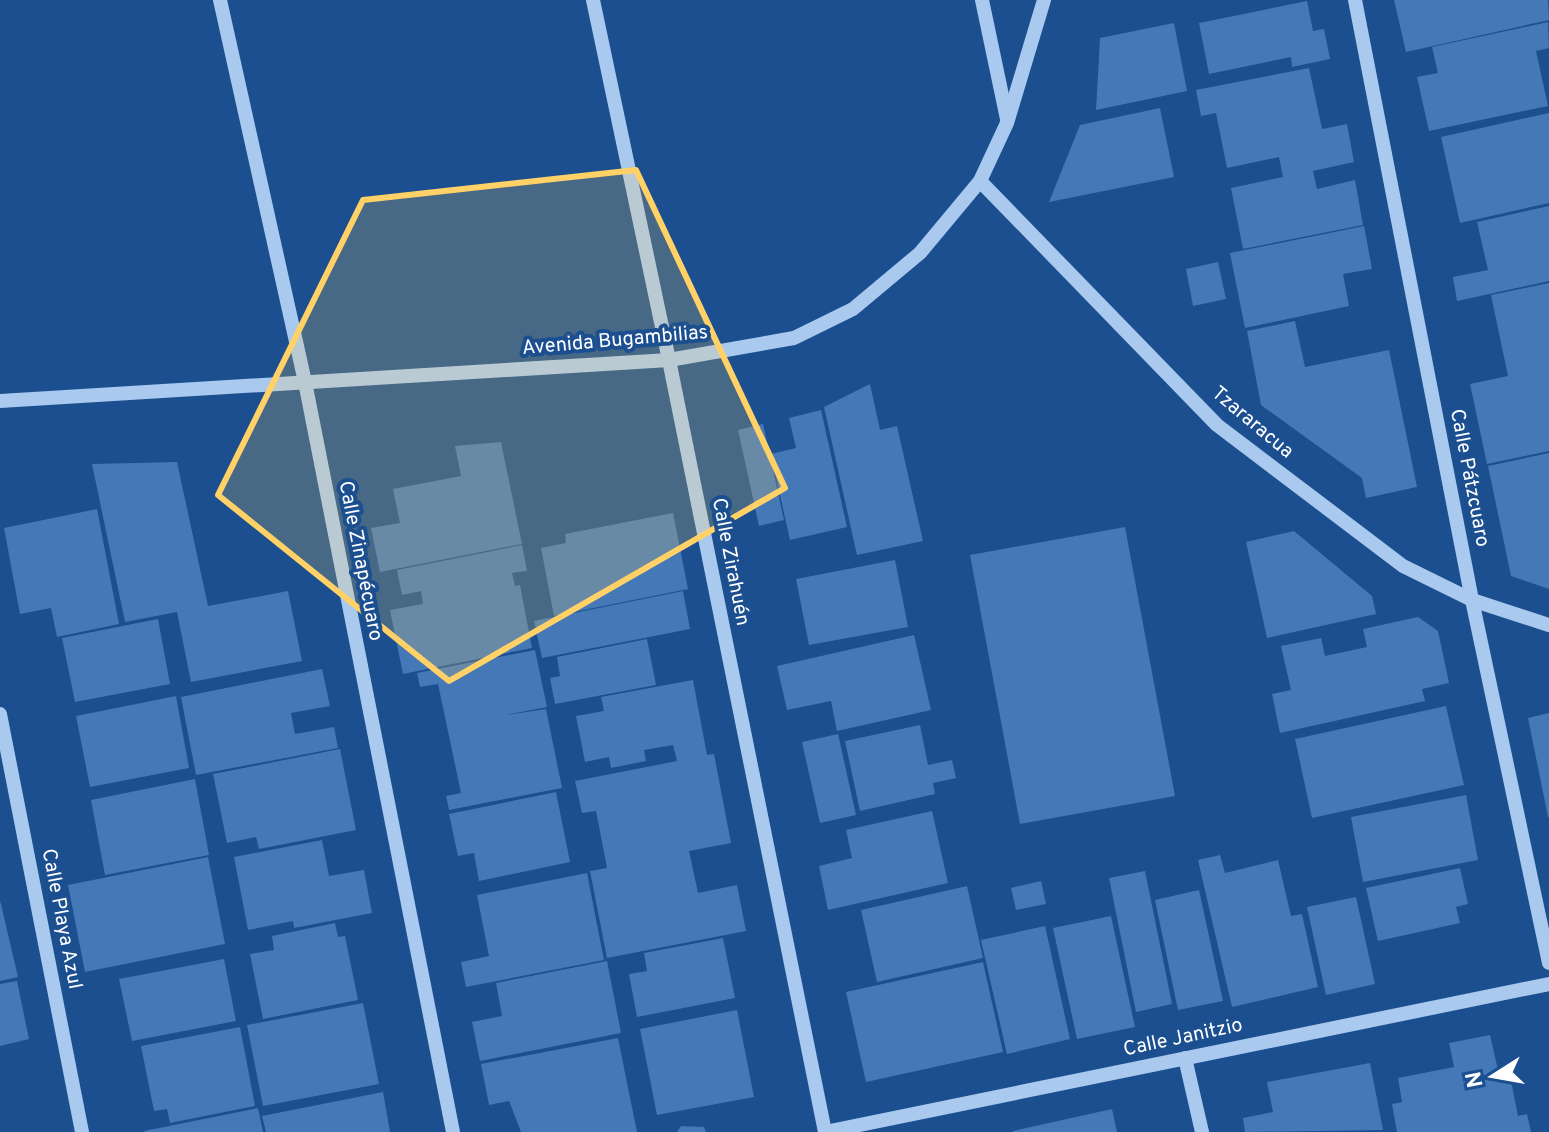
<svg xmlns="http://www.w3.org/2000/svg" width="1549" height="1132" viewBox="0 0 1549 1132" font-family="Overpass,sans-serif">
  <rect width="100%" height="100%" fill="#1b4f8f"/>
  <g fill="#4478b7">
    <polygon points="1394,0 1548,0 1549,20 1406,52"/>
    <polygon points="1307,1 1313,31 1324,29 1330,59 1292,67 1291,57 1209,74 1199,23"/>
    <polygon points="1548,22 1549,48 1536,51 1548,106 1429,131 1417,77 1438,73 1432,47"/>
    <polygon points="1174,23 1187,91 1096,110 1100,38"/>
    <polygon points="1309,68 1322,129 1347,124 1354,162 1313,171 1317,189 1355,180 1363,225 1243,249 1231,188 1283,177 1279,157 1227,168 1216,113 1201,116 1196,90"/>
    <polygon points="1160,108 1174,177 1049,202 1080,125"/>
    <polygon points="1549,113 1549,203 1460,223 1441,137"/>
    <polygon points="1549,206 1549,281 1457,301 1453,277 1488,270 1477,222"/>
    <polygon points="1364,226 1372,269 1343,274 1349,306 1245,328 1230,253"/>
    <polygon points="1218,262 1226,299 1193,306 1186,269"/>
    <polygon points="1549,283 1549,451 1487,464 1470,384 1508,376 1491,295"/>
    <polygon points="1295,321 1305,367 1389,350 1417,487 1366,498 1362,478 1261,405 1247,331"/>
    <polygon points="870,384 880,430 897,426 923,541 857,555 824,407"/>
    <polygon points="821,410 847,527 790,540 771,454 796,448 789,418"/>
    <polygon points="763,424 784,520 759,526 738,430"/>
    <polygon points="501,442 522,544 380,572 371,528 400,523 393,489 461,476 455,446"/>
    <polygon points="1549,453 1549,589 1511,576 1488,466"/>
    <polygon points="177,462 208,606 288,591 302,661 191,682 177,612 125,622 92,464"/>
    <polygon points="97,509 119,624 57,637 51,608 20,614 4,528"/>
    <polygon points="673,513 688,589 554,616 541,548 566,543 565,534"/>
    <polygon points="1125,527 1175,796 1020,824 970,555"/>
    <polygon points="1294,531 1372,596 1376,614 1267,638 1246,542"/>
    <polygon points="522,545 527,571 512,573 515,586 520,585 532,648 403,674 390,610 423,604 421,591 402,595 397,570"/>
    <polygon points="895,560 908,627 809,645 796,579"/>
    <polygon points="683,591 690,629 542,658 534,621"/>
    <polygon points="1418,617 1438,631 1449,683 1422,689 1425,701 1280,733 1272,694 1291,690 1281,646 1321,638 1325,656 1367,647 1363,629"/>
    <polygon points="158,619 170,684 75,702 62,638"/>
    <polygon points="914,635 931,710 837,731 831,701 787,710 777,666"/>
    <polygon points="647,639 656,685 555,704 550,678 560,676 557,657"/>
    <polygon points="535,650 547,707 506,715 546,709 562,788 449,810 446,796 461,793 438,684 420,687 417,673"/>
    <polygon points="322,669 330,706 291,713 295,734 334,727 338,748 196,775 181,697"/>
    <polygon points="693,680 707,755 714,754 731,843 689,851 698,893 737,885 746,931 607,958 590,871 607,868 596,811 582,813 575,781 677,761 673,745 644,750 646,761 611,768 609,757 585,762 576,716 604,711 601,697"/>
    <polygon points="176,696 189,768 90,787 76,716"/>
    <polygon points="1446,706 1464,785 1312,818 1295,739"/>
    <polygon points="1549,713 1549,817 1548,817 1528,718"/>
    <polygon points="920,725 928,765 952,760 956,778 933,783 935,794 860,811 845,741"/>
    <polygon points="838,734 856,815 820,823 802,742"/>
    <polygon points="340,749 356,830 259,849 256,837 227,843 213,774"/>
    <polygon points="195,779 209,855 105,875 91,800"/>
    <polygon points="556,792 570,862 479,881 474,853 458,856 449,814"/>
    <polygon points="1466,795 1478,860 1363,882 1351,817"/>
    <polygon points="932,811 948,883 828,910 819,866 852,858 846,830"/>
    <polygon points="322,840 329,876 364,870 372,913 294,928 293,921 248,930 234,857"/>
    <polygon points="1220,855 1225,873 1278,860 1291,916 1302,914 1318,987 1232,1007 1198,860"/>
    <polygon points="208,857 225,944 85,972 68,885"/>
    <polygon points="1460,868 1468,904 1456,907 1460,923 1378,941 1366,888"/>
    <polygon points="1145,871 1172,1004 1136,1012 1109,878"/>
    <polygon points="587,873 604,960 466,987 461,962 489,956 477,895"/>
    <polygon points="1041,881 1046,904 1016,910 1011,888"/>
    <polygon points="967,886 983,958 877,982 861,910"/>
    <polygon points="1199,890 1223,1001 1178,1010 1155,900"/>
    <polygon points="1356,897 1375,984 1326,995 1307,907"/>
    <polygon points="0,900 18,977 0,981"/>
    <polygon points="1111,916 1135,1027 1077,1039 1053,928"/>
    <polygon points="335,923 338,937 345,936 358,1000 263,1019 250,954 274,950 272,936"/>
    <polygon points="1045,926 1070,1039 1007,1054 981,940"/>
    <polygon points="723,938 735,998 637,1017 629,974 647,971 644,953"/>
    <polygon points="224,959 236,1021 132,1041 119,979"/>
    <polygon points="607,961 621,1033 480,1061 472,1022 502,1016 496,983"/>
    <polygon points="983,962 1003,1052 866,1082 846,992"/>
    <polygon points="17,981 29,1039 0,1046 0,984"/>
    <polygon points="363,1003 379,1084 263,1106 247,1025"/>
    <polygon points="737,1010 754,1097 657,1115 640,1029"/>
    <polygon points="240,1027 255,1106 170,1123 167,1109 154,1111 141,1046"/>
    <polygon points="1490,1035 1501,1083 1511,1081 1518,1116 1527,1114 1531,1132 1397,1132 1392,1104 1402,1102 1398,1078 1454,1067 1449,1043"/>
    <polygon points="618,1038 637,1132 521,1132 509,1101 489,1105 481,1064"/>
    <polygon points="1370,1063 1383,1130 1245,1132 1243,1118 1273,1112 1267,1082"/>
    <polygon points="383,1092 390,1132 266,1132 262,1116"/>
    <polygon points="258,1108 263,1132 145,1132 144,1131"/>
    <polygon points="1112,1109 1117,1132 1013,1132 1013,1131"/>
    <polygon points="681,1126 704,1127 706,1132 677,1132"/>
  </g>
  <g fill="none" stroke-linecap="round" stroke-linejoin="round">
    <g stroke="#a9c9ee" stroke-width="14">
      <polyline points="220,0 305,382 453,1132"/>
      <polyline points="593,0 669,360 825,1132"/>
      <polyline points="982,0 1007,119"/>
      <polyline points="1355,0 1472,600 1549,963"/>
      <polyline points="980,181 1217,425 1403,566 1472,600 1549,625"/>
      <polyline points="0,401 669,360 794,338 853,309 920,253 980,181 1007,123 1044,0"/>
      <polyline points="0,714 82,1132"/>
      <polyline points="1185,1058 1202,1132"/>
      <polyline points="825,1132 1549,984"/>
    </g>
  </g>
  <path fill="#ffd166" fill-opacity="0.2" stroke="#ffd166" stroke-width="6" stroke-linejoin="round" d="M636,170l149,318 -336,193 -231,-186 145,-295z"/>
  <g text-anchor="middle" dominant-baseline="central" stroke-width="8" stroke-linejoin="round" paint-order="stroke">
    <g font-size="20" fill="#fff" stroke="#1b4f8f">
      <text transform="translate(615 341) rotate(-5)">Avenida Bugambilias</text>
      <text transform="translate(1252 423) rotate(40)">Tzararacua</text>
      <text transform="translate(1469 478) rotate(79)">Calle Pátzcuaro</text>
      <text transform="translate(360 561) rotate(79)">Calle Zinapécuaro</text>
      <text transform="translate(730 562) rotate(79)">Calle Zirahuén</text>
      <text transform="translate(61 919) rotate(79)">Calle Playa Azul</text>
      <text transform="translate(1183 1038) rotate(-12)">Calle Janitzio</text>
    </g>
  </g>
  <g transform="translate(1493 1076) rotate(259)" stroke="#1b4f8f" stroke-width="6" paint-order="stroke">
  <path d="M0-6L14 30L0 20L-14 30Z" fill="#ffffff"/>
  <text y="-12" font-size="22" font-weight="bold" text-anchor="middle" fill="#ffffff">N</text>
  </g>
</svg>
